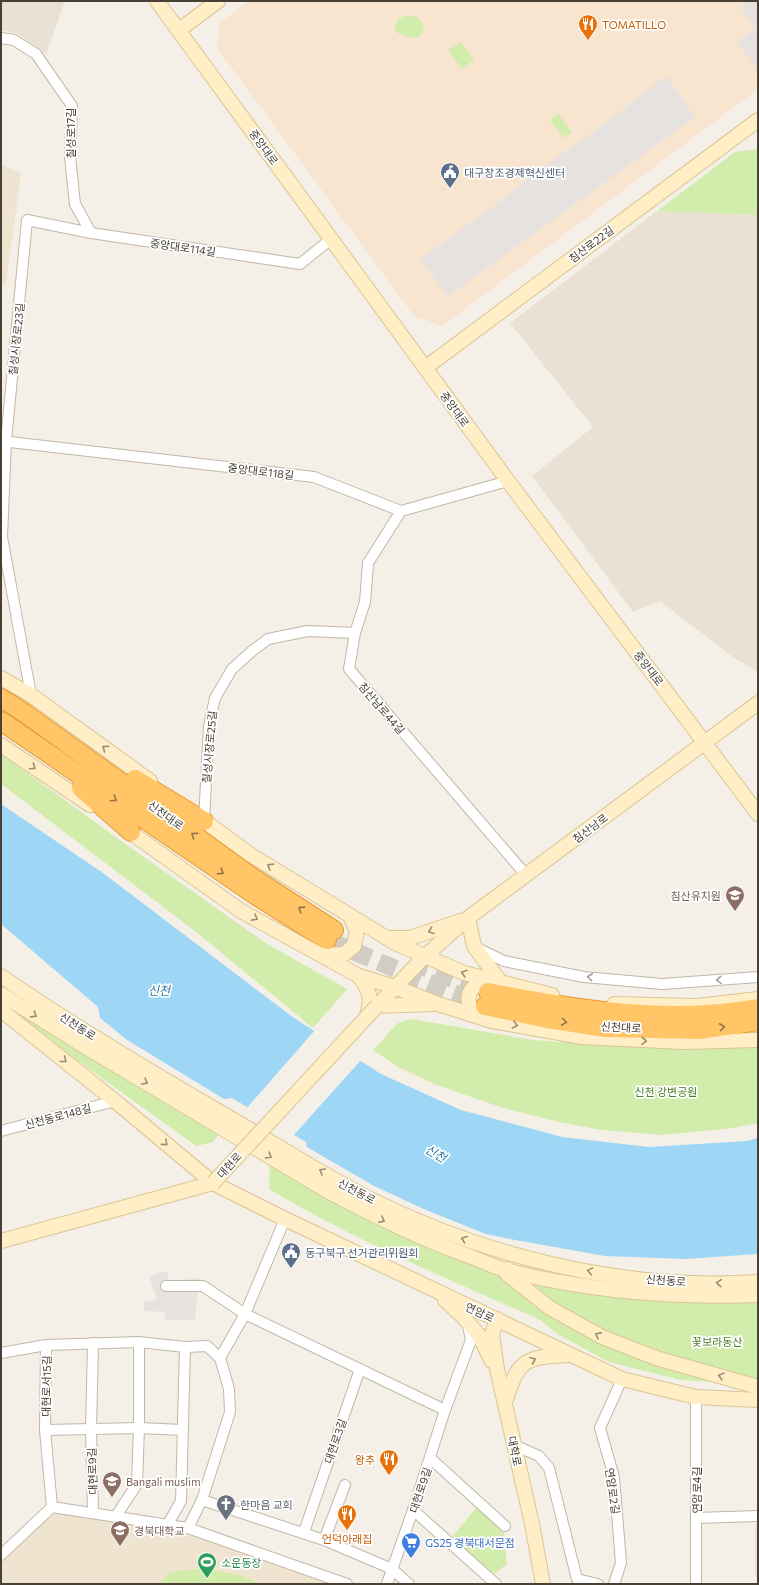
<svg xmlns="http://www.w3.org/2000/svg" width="759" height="1585" viewBox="0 0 759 1585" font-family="Commissioner,'Noto Sans KR',sans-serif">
  <rect width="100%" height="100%" fill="#f5f0e7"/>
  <g fill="#e9e1d4">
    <polygon points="1,1 65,1 46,54 18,34 1,30"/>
    <polygon points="657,211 758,215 758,672 733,657 660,601 633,612 532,476 593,427 510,323"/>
  </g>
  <polygon fill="#f8e5d0" points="249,1 758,1 758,89 442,326 414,316 217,48 220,22"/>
  <g fill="#efe4cf">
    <polygon points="1,164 21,173 6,285 1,286"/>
    <polygon points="53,1508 122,1519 192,1536 334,1584 1,1584 1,1559"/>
  </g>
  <g fill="#d2ecac">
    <polygon points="408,15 419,18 424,27 423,32 418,38 404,36 394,31 398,19"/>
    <polygon points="461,42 474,60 462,69 448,50"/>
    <polygon points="558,114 572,132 564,138 550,120"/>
    <polygon points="758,149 758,215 657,211 735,152"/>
    <polygon points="1,754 124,843 267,944 347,989 313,1028 195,931 1,784"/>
    <polygon points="1,999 219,1134 213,1142 196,1146 1,1005"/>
    <polygon points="412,1019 533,1040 645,1048 758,1045 758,1123 733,1128 662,1135 601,1130 559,1122 503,1108 434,1084 398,1067 373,1050 398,1023"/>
    <path d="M270,1165l81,45 142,62 265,29v84l-77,-5 -72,-18 -50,-27 -19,-15c-91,-41 -185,-79 -271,-131z"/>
    <polygon points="478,1506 503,1527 507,1564 494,1574 452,1537"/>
    <polygon points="204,1568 240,1575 259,1584 159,1584 170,1572"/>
  </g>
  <g fill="#e5e2df">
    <polygon points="748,1 758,1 758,69 737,42 755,28 740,7"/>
    <polygon points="666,76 695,117 448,296 420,259 502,200 532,175 591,134"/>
    <polygon points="167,1271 169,1282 199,1278 195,1320 165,1320 165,1312 144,1311 143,1302 157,1299 149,1276"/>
    <rect x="755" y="1524" width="3" height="51"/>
  </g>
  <polygon fill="#9ed6f6" points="1,804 103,873 294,1018 381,1074 461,1110 562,1137 649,1147 747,1141 758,1138 758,1254 685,1259 605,1256 515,1240 486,1234 426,1210 374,1186 307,1147 306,1142 232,1098 224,1099 127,1040 100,1018 98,1007 1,924"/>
  <polygon fill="#f5f0e7" points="316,1029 362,1059 292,1137 246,1109"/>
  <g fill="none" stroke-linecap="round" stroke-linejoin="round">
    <g stroke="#d2cdc3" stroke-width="18" stroke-dasharray="18 9" stroke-linecap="butt">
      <polyline points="329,941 485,1006"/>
      <polyline points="411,962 463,983 488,992"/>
    </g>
    <defs>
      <g id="street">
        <polyline points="1,38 14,40 36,54 72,106 70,157 75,204 91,233"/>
        <polyline points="1,441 314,477 401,511 508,481"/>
        <polyline points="401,511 368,563 365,602 355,633 349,669 526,875"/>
        <polyline points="31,695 2,537 6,441 27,220 91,233 300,264 331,239"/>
        <polyline points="204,821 209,726 215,698 232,669 252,651 268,639 308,631 355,633"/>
        <polyline points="479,949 504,961 584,977 662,984 758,977"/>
        <polyline points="1,1131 115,1101"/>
        <polyline points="166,1286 203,1286 245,1314 445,1410"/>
        <polyline points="93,1343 91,1430 93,1513"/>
        <polyline points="46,1345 45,1430 52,1507"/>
        <polyline points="1,1353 46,1345 139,1342 185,1347 207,1346 220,1358"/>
        <polyline points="696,1397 696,1584"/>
        <polyline points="45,1430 139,1428 183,1430"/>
        <polyline points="514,1445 539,1456 549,1468 577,1579 598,1584"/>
        <polyline points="430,1458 505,1526"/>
        <polyline points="202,1500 324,1540 392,1569 409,1584"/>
        <polyline points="413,1510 496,1584"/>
        <polyline points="116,1516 137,1484 139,1428 139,1342"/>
        <polyline points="696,1518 758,1516"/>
        <polyline points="168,1524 181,1501 185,1347"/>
        <polyline points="188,1528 202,1500 230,1412 229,1389 220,1358 245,1314 285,1219"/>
        <polyline points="304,1532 360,1369"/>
        <polyline points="324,1540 345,1485"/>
        <polyline points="1,1555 52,1507 188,1528 347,1584"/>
        <polyline points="387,1584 413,1510 445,1410 471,1340 468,1325"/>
        <polyline points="614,1584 621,1563 614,1477 600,1428 622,1379"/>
      </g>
      <g id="secondary">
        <polyline points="157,1 508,481 758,814"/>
        <polyline points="179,30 218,1"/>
        <polyline points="425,368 758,120"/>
        <polyline points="1,678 31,695 150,781"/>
        <polyline points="1,745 90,805"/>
        <polyline points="196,815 251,855 395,943 464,973 552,995"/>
        <polyline points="123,827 241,911 359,976 395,987 438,1004 492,1021 582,1037 683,1042 758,1040"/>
        <polyline points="468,918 474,946 501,983"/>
        <polyline points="390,938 410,938 460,921"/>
        <polyline points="321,955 344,954 354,946 357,931 350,916"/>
        <path d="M1,976c72,50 148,95 224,139 47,27 93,57 141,82 119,60 259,94 392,85"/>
        <path d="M359,976c11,15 14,23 7,42"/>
        <path d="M1,994l83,52 240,143c46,25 93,48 142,66 14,5 28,12 43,16 80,20 166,27 249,24"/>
        <polyline points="614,1004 697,1006 758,999"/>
        <polyline points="377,1006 424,957 468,918 758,703"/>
        <polyline points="377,1006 432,1004"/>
        <polyline points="1,1010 115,1101 213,1183 285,1219 622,1379 696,1397 758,1400"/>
        <path d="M477,1016c-7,-8 -13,-18 -4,-28 2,-2 4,-4 7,-5 4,-1 9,0 13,0"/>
        <polyline points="1,1241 213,1183"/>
        <polyline points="508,1269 507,1274 550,1308 602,1337 656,1358 758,1387"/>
        <polyline points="445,1300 464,1318 478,1334 492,1361"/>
        <polyline points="497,1319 492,1334 497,1369 532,1524 543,1584"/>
        <path d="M505,1402c4,-11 9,-30 18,-37 11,-10 32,-9 46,-10"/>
      </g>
      <g id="highway">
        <polyline points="1,698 26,714 255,879 334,930"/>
        <polyline points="1,721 258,897 327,940"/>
        <polyline points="135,779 204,821"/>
        <polyline points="81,788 131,832"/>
        <path d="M488,992c89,18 180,32 270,16"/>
        <polyline points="485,1006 547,1019 606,1028 699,1030 758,1021"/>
      </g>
    </defs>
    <use href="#street" stroke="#c1b7a8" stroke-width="12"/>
    <use href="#secondary" stroke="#dbc595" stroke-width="16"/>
    <use href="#highway" stroke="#e99a2c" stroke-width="20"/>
    <use href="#street" stroke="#fff" stroke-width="10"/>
    <use href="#secondary" stroke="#ffeec6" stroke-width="14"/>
    <use href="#highway" stroke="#ffc567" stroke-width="18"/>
    <defs>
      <polyline id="secondary-bridge" points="213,1183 377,1006"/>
    </defs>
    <use href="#secondary-bridge" stroke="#dbc595" stroke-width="16" stroke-linecap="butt"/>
    <use href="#secondary-bridge" stroke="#ffeec6" stroke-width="14"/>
  </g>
  <defs><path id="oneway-chevron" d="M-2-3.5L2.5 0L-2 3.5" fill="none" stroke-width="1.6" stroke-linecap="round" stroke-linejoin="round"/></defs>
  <g stroke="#9a8e76">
    <use href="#oneway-chevron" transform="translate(105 748) rotate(-144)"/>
    <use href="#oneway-chevron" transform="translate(33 767) rotate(34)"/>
    <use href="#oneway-chevron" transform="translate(270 866) rotate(-148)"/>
    <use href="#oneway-chevron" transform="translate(255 918) rotate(29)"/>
    <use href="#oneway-chevron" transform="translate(431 931) rotate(160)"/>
    <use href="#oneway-chevron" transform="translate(464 973) rotate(-163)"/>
    <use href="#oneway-chevron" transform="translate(34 1015) rotate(32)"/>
    <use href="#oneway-chevron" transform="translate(515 1025) rotate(11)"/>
    <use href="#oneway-chevron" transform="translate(644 1041) rotate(3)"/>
    <use href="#oneway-chevron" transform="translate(64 1060) rotate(39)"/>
    <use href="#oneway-chevron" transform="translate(145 1082) rotate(31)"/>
    <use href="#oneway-chevron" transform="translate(165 1143) rotate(40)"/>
    <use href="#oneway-chevron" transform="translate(269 1156) rotate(31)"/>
    <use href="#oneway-chevron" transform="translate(322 1171) rotate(-150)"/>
    <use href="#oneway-chevron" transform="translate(382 1220) rotate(26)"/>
    <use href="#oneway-chevron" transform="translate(464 1239) rotate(-160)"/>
    <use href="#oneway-chevron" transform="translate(590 1271) rotate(-170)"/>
    <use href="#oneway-chevron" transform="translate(719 1283) rotate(-177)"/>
    <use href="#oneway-chevron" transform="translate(598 1335) rotate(-152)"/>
    <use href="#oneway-chevron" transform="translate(533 1360) rotate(-22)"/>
    <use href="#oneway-chevron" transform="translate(721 1376) rotate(-164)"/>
  </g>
  <g stroke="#917549">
    <use href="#oneway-chevron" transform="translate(114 799) rotate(34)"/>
    <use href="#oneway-chevron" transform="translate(194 835) rotate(-144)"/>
    <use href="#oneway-chevron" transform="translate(221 872) rotate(34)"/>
    <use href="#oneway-chevron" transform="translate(301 909) rotate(-147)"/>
    <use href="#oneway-chevron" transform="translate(564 1022) rotate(8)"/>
    <use href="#oneway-chevron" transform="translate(722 1027) rotate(-8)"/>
  </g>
  <g stroke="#a4a09a">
    <use href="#oneway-chevron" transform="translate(590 977) rotate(-174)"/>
    <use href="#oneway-chevron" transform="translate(719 980) rotate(176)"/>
  </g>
  <defs>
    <symbol id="restaurant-pin" viewBox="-11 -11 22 30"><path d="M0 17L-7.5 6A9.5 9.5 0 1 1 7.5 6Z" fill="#e8710a" stroke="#fff"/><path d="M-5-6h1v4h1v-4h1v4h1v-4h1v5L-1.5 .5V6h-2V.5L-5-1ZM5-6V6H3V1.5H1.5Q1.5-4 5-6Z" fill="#fff"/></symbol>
    <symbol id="civic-pin" viewBox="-11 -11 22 30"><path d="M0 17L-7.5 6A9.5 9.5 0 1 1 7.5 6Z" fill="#5c6f8a" stroke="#fff"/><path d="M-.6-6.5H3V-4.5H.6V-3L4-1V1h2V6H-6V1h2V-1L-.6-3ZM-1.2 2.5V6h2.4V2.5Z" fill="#fff"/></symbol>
    <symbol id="school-pin" viewBox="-11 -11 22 30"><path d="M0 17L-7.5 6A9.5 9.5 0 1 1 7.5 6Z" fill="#8d6e63" stroke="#fff"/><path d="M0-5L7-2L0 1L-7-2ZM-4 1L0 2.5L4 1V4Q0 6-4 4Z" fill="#fff"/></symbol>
    <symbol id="church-pin" viewBox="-11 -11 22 30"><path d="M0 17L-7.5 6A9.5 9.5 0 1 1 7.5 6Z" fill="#6b7280" stroke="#fff"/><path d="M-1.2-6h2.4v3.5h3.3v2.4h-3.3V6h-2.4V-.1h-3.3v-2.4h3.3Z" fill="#fff"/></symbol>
    <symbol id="university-pin" viewBox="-11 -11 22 30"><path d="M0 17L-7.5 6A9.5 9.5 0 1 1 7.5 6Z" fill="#8d6e63" stroke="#fff"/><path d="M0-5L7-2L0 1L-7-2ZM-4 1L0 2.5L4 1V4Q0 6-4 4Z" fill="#fff"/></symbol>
    <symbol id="supermarket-pin" viewBox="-11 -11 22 30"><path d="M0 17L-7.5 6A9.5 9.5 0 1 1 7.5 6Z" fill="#3f7fe0" stroke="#fff"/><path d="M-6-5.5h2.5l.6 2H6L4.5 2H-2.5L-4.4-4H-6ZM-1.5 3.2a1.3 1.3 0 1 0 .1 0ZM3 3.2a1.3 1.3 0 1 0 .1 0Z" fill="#fff"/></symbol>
    <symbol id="stadium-pin" viewBox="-11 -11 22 30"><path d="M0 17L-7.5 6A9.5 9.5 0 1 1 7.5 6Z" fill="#2e9e5b" stroke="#fff"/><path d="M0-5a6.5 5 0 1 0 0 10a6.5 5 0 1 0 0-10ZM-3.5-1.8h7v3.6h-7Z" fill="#fff"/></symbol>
  </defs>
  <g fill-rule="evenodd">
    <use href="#restaurant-pin" x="577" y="13" width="22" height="30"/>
    <use href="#civic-pin" x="439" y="161" width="22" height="30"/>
    <use href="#school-pin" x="724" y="884" width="22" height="30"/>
    <use href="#civic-pin" x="280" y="1241" width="22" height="30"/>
    <use href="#restaurant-pin" x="378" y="1448" width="22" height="30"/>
    <use href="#school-pin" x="101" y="1470" width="22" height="30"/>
    <use href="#church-pin" x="215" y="1493" width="22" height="30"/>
    <use href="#restaurant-pin" x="336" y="1503" width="22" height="30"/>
    <use href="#university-pin" x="109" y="1519" width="22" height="30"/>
    <use href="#supermarket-pin" x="400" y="1531" width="22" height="30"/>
    <use href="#stadium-pin" x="196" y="1551" width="22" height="30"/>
  </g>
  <g text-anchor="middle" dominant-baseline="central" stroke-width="3.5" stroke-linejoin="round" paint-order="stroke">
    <g font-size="11" fill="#c56008" stroke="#fff" text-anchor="start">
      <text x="602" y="24">TOMATILLO</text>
      <text x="375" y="1459" text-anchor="end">왕추</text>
      <text x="347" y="1538" text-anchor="middle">언덕아래집</text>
    </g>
    <g font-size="11" fill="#484035" stroke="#fff">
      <text transform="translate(70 133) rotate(-90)">칠성로17길</text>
      <text transform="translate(264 147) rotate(54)">중앙대로</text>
      <text transform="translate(591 244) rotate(-37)">침산로22길</text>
      <text transform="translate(183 247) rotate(8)">중앙대로114길</text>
      <text transform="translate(16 339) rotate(-84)">칠성시장로23길</text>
      <text transform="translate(455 409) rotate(54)">중앙대로</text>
      <text transform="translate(261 471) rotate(7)">중앙대로118길</text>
      <text transform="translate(649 668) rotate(53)">중앙대로</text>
      <text transform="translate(382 708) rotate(49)">침산남로44길</text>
      <text transform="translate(209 747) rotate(-85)">칠성시장로25길</text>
      <text transform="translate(166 815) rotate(36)">신천대로</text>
      <text transform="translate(590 828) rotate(-37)">침산남로</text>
      <text transform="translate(78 1026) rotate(33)">신천동로</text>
      <text transform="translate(621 1027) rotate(3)">신천대로</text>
      <text transform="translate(58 1116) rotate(-15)">신천동로148길</text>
      <text transform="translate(229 1165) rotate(-48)">대현로</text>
      <text transform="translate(357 1191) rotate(28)">신천동로</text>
      <text transform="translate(666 1280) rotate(4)">신천동로</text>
      <text transform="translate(480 1312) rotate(25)">연암로</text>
      <text transform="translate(46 1386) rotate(-89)">대현로서15길</text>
      <text transform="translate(335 1441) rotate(-71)">대현로3길</text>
      <text transform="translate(515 1451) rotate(78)">대학로</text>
      <text transform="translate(92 1471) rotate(-92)">대현로9길</text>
      <text transform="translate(420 1490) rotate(-72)">대현로9길</text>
      <text transform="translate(696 1490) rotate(-90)">연암로4길</text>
      <text transform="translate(613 1491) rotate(82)">연암로2길</text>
    </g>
    <g font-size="11" fill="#4e5e75" stroke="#fff" text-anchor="start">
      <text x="464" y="172">대구창조경제혁신센터</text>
      <text x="305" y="1252">동구북구 선거관리위원회</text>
    </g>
    <g font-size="11" fill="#785e54" stroke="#fff" text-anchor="start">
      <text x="721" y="895" text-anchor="end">침산유치원</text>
      <text x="126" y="1481">Bangali muslim</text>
      <text x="134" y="1530">경북대학교</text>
    </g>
    <g font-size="11" fill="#4b7f23" stroke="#fff">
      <text x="666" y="1091">신천 강변공원</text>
      <text x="717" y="1341">꽃보라동산</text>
    </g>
    <g font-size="11" fill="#5b616d" stroke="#fff" text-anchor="start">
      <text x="240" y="1504">한마음 교회</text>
    </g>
    <g font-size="11" fill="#366cbe" stroke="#fff" text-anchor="start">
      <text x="425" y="1542">GS25 경북대서문점</text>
    </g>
    <g font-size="11" fill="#27864d" stroke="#fff" text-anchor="start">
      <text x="221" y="1562">소운동장</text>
    </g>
    <g font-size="12" font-style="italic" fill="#2478ac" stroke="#fff">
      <text x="159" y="990">신천</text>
      <text transform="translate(436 1153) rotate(30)">신천</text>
    </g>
  </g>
  <rect width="759" height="1585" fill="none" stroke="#484035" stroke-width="4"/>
</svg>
